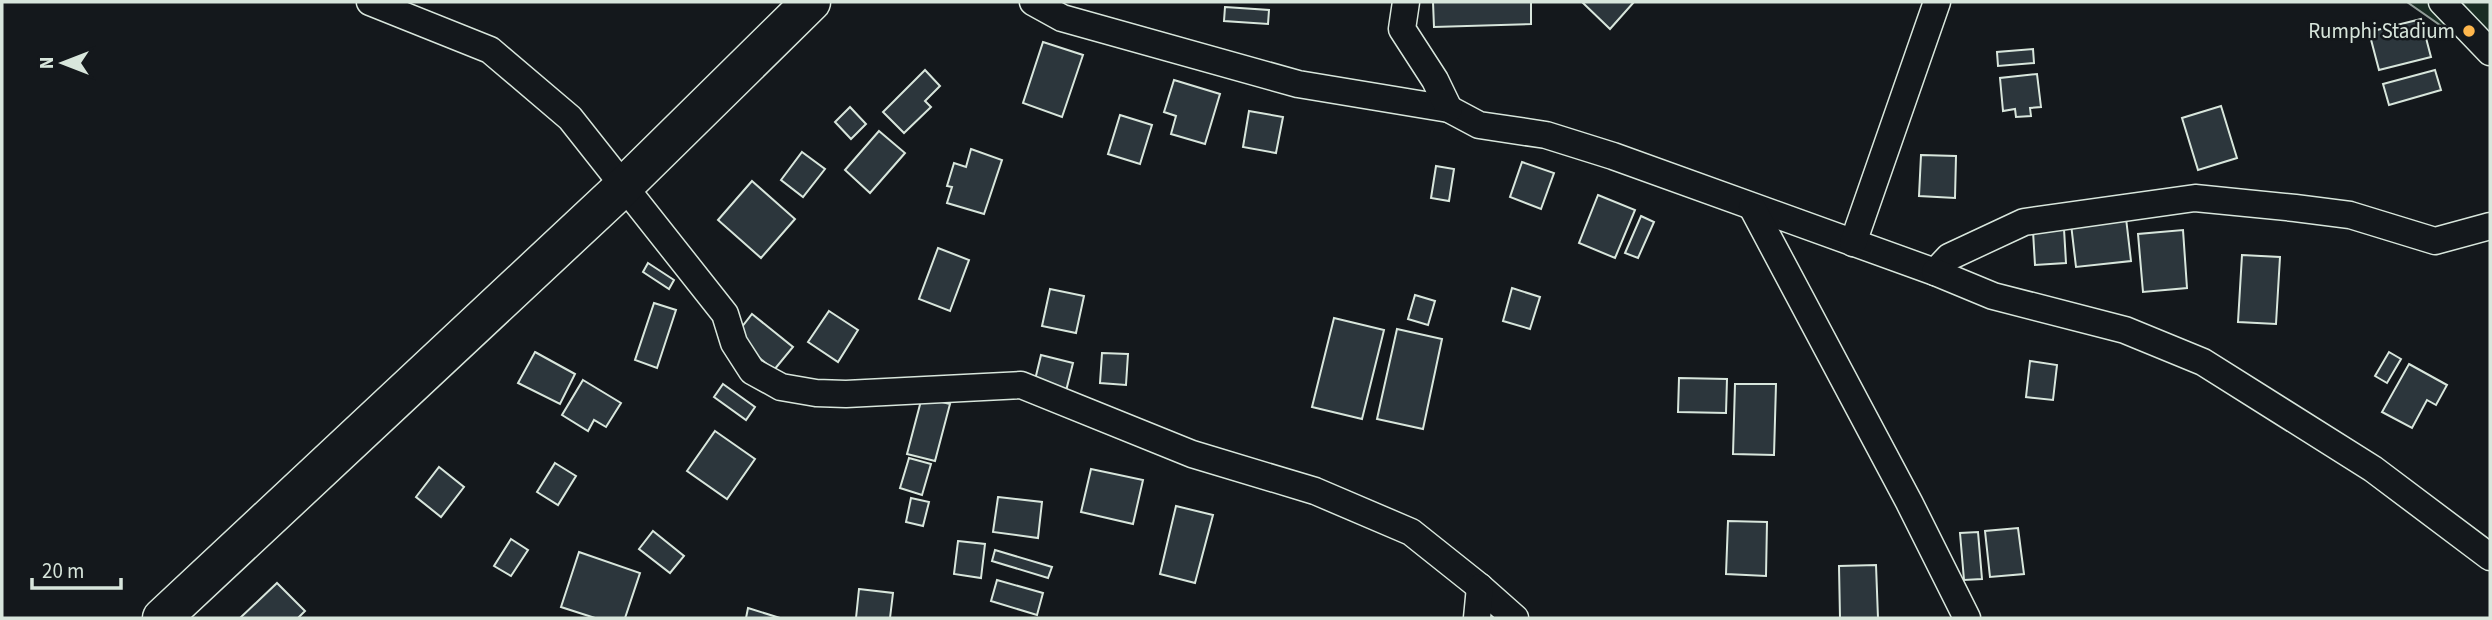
<svg xmlns="http://www.w3.org/2000/svg" width="2492" height="620" viewBox="0 0 2492 620" font-family="'Source Sans 3',sans-serif">
  <rect width="100%" height="100%" fill="#14181c"/>
  <polygon fill="#1a2d24" stroke="#939e99" stroke-width="2" points="2407,2 2490,2 2490,60"/>
  <g fill="#2c363c" stroke="#d8e6dc" stroke-width="2">
    <polygon points="1433,2 1531,2 1531,24 1434,27"/>
    <polygon points="1582,2 1634,2 1610,29"/>
    <polygon points="1225,7 1269,10 1268,24 1224,21"/>
    <polygon points="2421,19 2431,57 2379,70 2369,32"/>
    <polygon points="1043,42 1083,55 1062,117 1023,103"/>
    <polygon points="2033,49 2034,63 1998,66 1997,52"/>
    <polygon points="925,70 940,86 925,101 931,107 904,133 883,112"/>
    <polygon points="2435,70 2441,90 2389,105 2383,84"/>
    <polygon points="2037,74 2041,107 2030,108 2031,116 2016,117 2015,109 2003,111 2000,78"/>
    <polygon points="1174,80 1220,94 1205,144 1171,134 1176,116 1164,112"/>
    <polygon points="2221,106 2237,158 2198,170 2182,118"/>
    <polygon points="850,107 866,124 851,139 835,122"/>
    <polygon points="1249,111 1283,117 1276,153 1243,147"/>
    <polygon points="1120,115 1152,125 1140,164 1108,154"/>
    <polygon points="879,131 905,153 870,193 845,170"/>
    <polygon points="971,149 1002,160 984,214 947,203 952,187 947,186 954,163 966,167"/>
    <polygon points="802,152 825,169 803,197 781,180"/>
    <polygon points="1921,155 1956,156 1955,198 1919,196"/>
    <polygon points="1522,162 1554,173 1541,209 1510,197"/>
    <polygon points="1436,166 1454,169 1449,201 1431,198"/>
    <polygon points="752,181 795,219 761,258 718,220"/>
    <polygon points="1598,195 1635,210 1615,258 1579,243"/>
    <polygon points="1641,216 1654,222 1638,258 1625,253"/>
    <polygon points="2126,218 2131,261 2076,267 2071,224"/>
    <polygon points="2064,229 2066,263 2035,265 2033,231"/>
    <polygon points="2183,230 2187,288 2143,292 2138,234"/>
    <polygon points="938,248 969,260 950,311 919,299"/>
    <polygon points="2242,255 2280,257 2276,324 2238,322"/>
    <polygon points="648,263 674,280 669,289 643,272"/>
    <polygon points="1512,288 1540,297 1530,329 1503,321"/>
    <polygon points="1050,289 1084,296 1076,333 1042,326"/>
    <polygon points="1415,295 1435,301 1428,325 1408,319"/>
    <polygon points="654,303 676,310 657,368 635,360"/>
    <polygon points="829,311 858,330 838,362 808,342"/>
    <polygon points="752,314 793,347 774,370 734,337"/>
    <polygon points="1334,318 1384,330 1362,419 1312,407"/>
    <polygon points="1397,329 1442,339 1423,429 1377,419"/>
    <polygon points="535,352 575,374 560,404 518,383"/>
    <polygon points="2389,352 2401,359 2387,383 2375,376"/>
    <polygon points="1102,353 1128,354 1126,385 1100,383"/>
    <polygon points="1041,355 1073,363 1066,391 1034,384"/>
    <polygon points="2030,361 2057,365 2053,400 2026,397"/>
    <polygon points="2409,364 2447,385 2436,405 2427,400 2412,428 2382,412"/>
    <polygon points="1679,378 1727,379 1726,413 1678,412"/>
    <polygon points="583,380 621,403 606,427 594,420 588,431 562,415"/>
    <polygon points="723,384 755,407 746,420 714,397"/>
    <polygon points="1735,384 1776,384 1774,455 1733,454"/>
    <polygon points="922,397 950,404 935,461 907,454"/>
    <polygon points="715,431 755,459 727,499 687,471"/>
    <polygon points="909,458 931,464 922,495 900,488"/>
    <polygon points="555,463 576,476 558,505 537,492"/>
    <polygon points="439,467 464,487 441,517 416,497"/>
    <polygon points="1091,469 1143,480 1133,524 1081,512"/>
    <polygon points="998,497 1042,502 1038,538 993,532"/>
    <polygon points="911,498 929,502 923,526 906,522"/>
    <polygon points="1176,506 1213,515 1195,583 1160,574"/>
    <polygon points="1728,521 1767,522 1766,576 1726,574"/>
    <polygon points="2018,528 2024,574 1990,577 1985,531"/>
    <polygon points="653,531 684,556 670,573 639,549"/>
    <polygon points="1978,532 1982,579 1964,580 1960,533"/>
    <polygon points="511,539 528,550 511,576 494,566"/>
    <polygon points="958,541 985,544 981,578 954,574"/>
    <polygon points="995,550 1052,567 1048,578 992,561"/>
    <polygon points="579,552 640,573 625,618 595,618 561,607"/>
    <polygon points="1876,565 1878,618 1840,618 1839,566"/>
    <polygon points="997,580 1043,593 1037,615 991,601"/>
    <polygon points="277,583 305,611 298,618 240,618"/>
    <polygon points="859,589 893,593 890,618 856,618"/>
    <polygon points="748,608 780,618 746,618"/>
  </g>
  <g fill="none" stroke-linecap="round" stroke-linejoin="round">
    <defs>
      <g id="minor">
        <polyline points="370,2 490,50 570,118 725,314 734,343 752,371 781,387 816,393 846,394 1021,385 1192,454 1315,491 1411,532 1480,587 1515,618"/>
        <polyline points="1033,2 1062,18 1298,84 1449,109 1479,125 1546,135 1613,156 1935,272 1949,257 2024,222 2195,198 2295,208 2350,215 2435,241 2490,226"/>
        <polyline points="1406,2 1402,29 1435,80 1449,109"/>
        <polyline points="2442,2 2490,52"/>
        <polyline points="1752,207 1909,502 1967,618"/>
        <polyline points="1853,243 1937,2"/>
        <polyline points="1935,272 1993,296 2125,330 2203,362 2373,469 2490,557"/>
        <polyline points="1477,618 1480,587"/>
      </g>
      <polyline id="primary" points="162,618 624,186 811,2"/>
    </defs>
    <use href="#minor" stroke="#d8e6dc" stroke-width="29"/>
    <use href="#primary" stroke="#d8e6dc" stroke-width="41"/>
    <use href="#minor" stroke="#14181c" stroke-width="26"/>
    <use href="#primary" stroke="#14181c" stroke-width="38"/>
  </g>
  <circle fill="#ffb74d" stroke="#14181c" stroke-width="2.5" cx="2469" cy="31" r="7"/>
  <g text-anchor="middle" dominant-baseline="central" stroke-width="5" stroke-linejoin="round" paint-order="stroke">
    <g font-size="21" fill="#d8e6dc" stroke="#14181c" text-anchor="end">
      <text x="2455" y="31">Rumphi Stadium</text>
    </g>
  </g>
  <rect width="2492" height="620" fill="none" stroke="#d8e6dc" stroke-width="7"/>
  <g transform="translate(63 63) rotate(270)" stroke="#14181c" stroke-width="5" paint-order="stroke">
  <path d="M0-5L12 26L0 18L-12 26Z" fill="#d8e6dc"/>
  <text y="-10" font-size="19" font-weight="bold" text-anchor="middle" fill="#d8e6dc">N</text>
  </g>
  <path d="M32 578v10h89v-10" fill="none" stroke="#d8e6dc" stroke-width="3.5"/>
  <text x="42" y="578" font-size="21" fill="#d8e6dc" stroke="#14181c" stroke-width="5" paint-order="stroke">20 m</text>
</svg>
